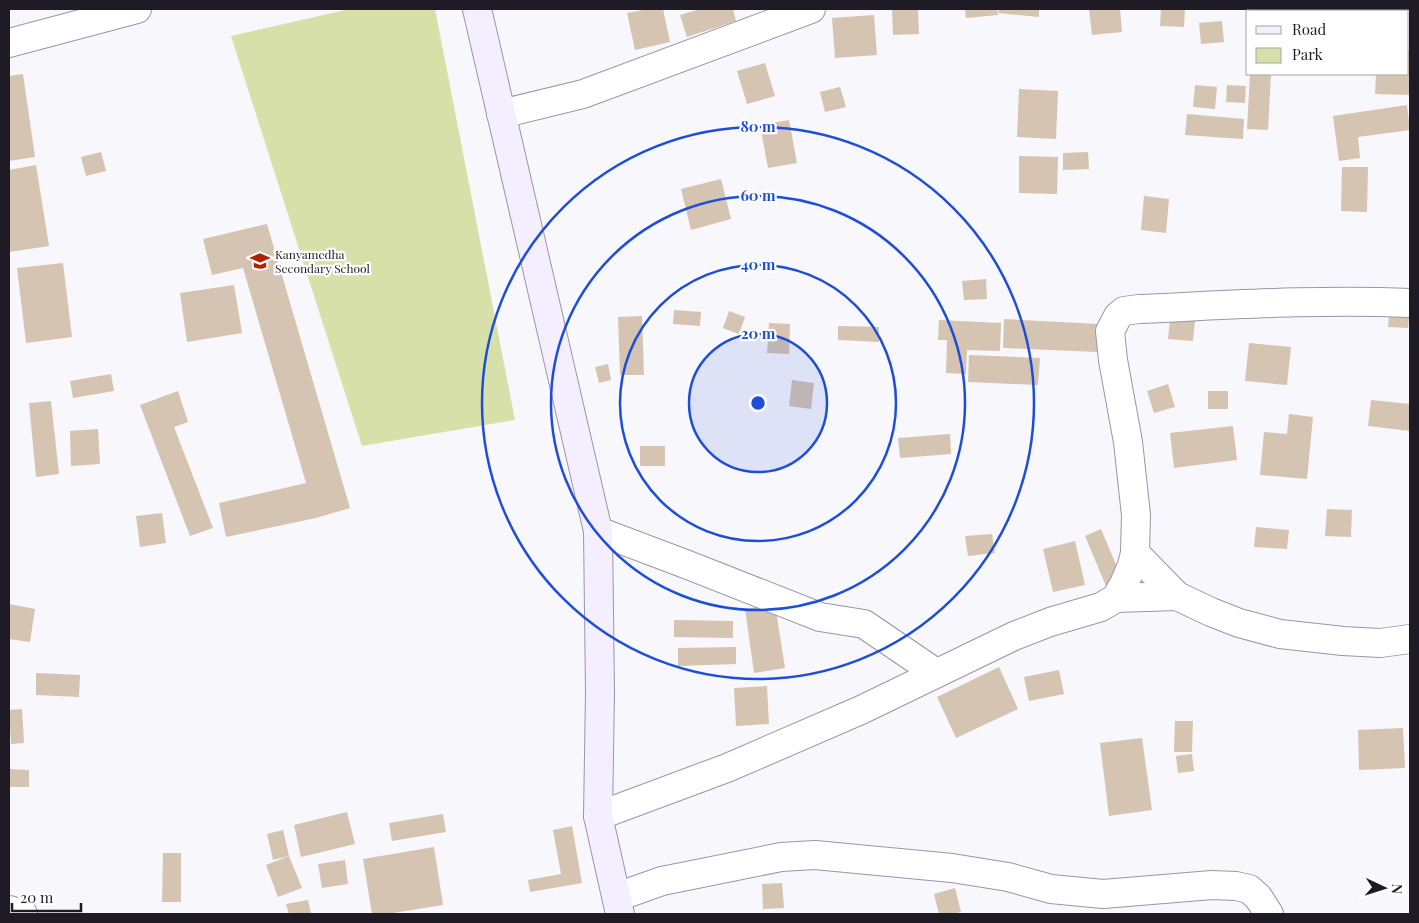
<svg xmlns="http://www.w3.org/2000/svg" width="1419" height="923" viewBox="0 0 1419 923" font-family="'Playfair Display',serif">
  <rect width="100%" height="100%" fill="#f8f7fb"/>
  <polygon fill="#d8e0a9" points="350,9 435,9 515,420 362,446 231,36"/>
  <g fill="#d5c4b1">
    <polygon points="648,9 663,9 670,42 635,50 627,13"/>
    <polygon points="700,9 733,9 736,21 687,37 680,15"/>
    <polygon points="892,9 918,9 919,34 893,35"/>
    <polygon points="965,9 997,9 998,15 966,18"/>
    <polygon points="999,9 1039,9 1039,17 998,13"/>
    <polygon points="1089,9 1120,9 1122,32 1092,35"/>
    <polygon points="1161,9 1185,9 1184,27 1160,26"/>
    <polygon points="874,15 877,55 835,58 832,18"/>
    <polygon points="1222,21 1224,42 1201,44 1199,23"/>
    <polygon points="1408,50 1410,51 1410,95 1375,94 1376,74 1408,74"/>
    <polygon points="765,63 775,96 747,104 737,71"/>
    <polygon points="23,74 35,157 9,161 9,76"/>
    <polygon points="1250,74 1271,74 1268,130 1247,129"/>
    <polygon points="1195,85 1217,87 1215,109 1193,107"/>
    <polygon points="1227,85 1246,86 1245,103 1226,102"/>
    <polygon points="840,87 846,107 825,112 820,92"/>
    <polygon points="1019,89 1058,91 1056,139 1017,137"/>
    <polygon points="1407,105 1410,130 1358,137 1360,158 1339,161 1333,116"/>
    <polygon points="1187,114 1244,119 1243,139 1185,135"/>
    <polygon points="789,120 797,163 768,168 760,125"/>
    <polygon points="101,152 106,171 86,176 81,157"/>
    <polygon points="1088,152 1089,169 1063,170 1063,153"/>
    <polygon points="1019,156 1058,157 1057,194 1019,193"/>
    <polygon points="36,165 49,246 9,252 9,170"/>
    <polygon points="1342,167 1368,167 1367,212 1341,211"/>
    <polygon points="721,179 731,219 691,230 681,189"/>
    <polygon points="1144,196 1169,199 1166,233 1141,230"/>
    <polygon points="267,224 350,508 316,518 226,537 219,503 306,483 243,268 212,275 203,239"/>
    <polygon points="63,263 72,337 26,343 17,268"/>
    <polygon points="986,279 987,299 964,300 962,281"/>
    <polygon points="234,285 242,333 187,342 180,293"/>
    <polygon points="674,310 701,312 700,326 673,324"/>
    <polygon points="729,311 745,317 739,334 723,328"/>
    <polygon points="642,316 644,375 620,375 618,317"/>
    <polygon points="1389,316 1409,317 1408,328 1388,327"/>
    <polygon points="1004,319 1099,324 1097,352 1003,348"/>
    <polygon points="1170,319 1195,321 1193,341 1168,339"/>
    <polygon points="939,320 1001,323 1000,351 967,350 966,374 946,373 947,340 938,340"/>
    <polygon points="769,323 790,324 789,354 767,353"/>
    <polygon points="838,326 879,327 879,342 838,340"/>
    <polygon points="1249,343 1291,347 1287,385 1245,381"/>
    <polygon points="969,355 1040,358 1038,385 968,382"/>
    <polygon points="608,364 611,380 599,383 595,367"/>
    <polygon points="111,374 114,391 73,398 70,381"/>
    <polygon points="792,380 814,383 811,409 789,406"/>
    <polygon points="1168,384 1175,407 1154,413 1147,391"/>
    <polygon points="178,391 188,422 174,427 213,528 190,536 140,405"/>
    <rect x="1208" y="391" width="20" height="18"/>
    <polygon points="1371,400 1410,404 1410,431 1368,426"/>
    <polygon points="51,401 59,474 36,477 29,403"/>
    <polygon points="1289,414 1313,417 1307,479 1260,475 1264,432 1287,434"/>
    <polygon points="1233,426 1237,460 1174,468 1170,433"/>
    <polygon points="98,429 100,464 71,466 70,431"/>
    <polygon points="950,434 951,454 900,458 898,438"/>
    <rect x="640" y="446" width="25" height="20"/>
    <polygon points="1327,509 1352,510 1351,537 1325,536"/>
    <polygon points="162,513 166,543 140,547 136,516"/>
    <polygon points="1256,527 1289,530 1287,549 1254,547"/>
    <polygon points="1101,529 1122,579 1106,586 1085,536"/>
    <polygon points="992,534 995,553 968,556 965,536"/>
    <polygon points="1075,541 1085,585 1053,592 1043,549"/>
    <polygon points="9,604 35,609 30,642 9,639"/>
    <polygon points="775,604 785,668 754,673 745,609"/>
    <polygon points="674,620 733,621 733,638 674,637"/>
    <polygon points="736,647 736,664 678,666 678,648"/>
    <polygon points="999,667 1018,709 956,738 937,697"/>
    <polygon points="1059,670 1064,694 1029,701 1024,677"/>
    <polygon points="36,673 80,675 79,697 36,695"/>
    <polygon points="767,686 769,724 736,726 734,688"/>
    <polygon points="22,709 24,743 11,744 9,710"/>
    <polygon points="1175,721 1193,721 1192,752 1174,752"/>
    <polygon points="1403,728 1405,768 1359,770 1358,730"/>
    <polygon points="1142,738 1152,810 1109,816 1100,743"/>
    <polygon points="1192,754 1194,771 1178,773 1176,756"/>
    <polygon points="9,769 29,770 29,787 9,787"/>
    <polygon points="347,812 355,844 301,857 294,825"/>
    <polygon points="443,814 446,832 392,841 389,823"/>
    <polygon points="572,826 582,883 530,892 528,880 561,874 553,830"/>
    <polygon points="283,830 289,856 273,860 267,834"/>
    <polygon points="434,847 443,905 387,914 372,914 363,859"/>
    <polygon points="163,853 181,853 181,902 162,902"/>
    <polygon points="289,856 302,888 278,897 266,865"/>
    <polygon points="345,860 348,884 322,888 318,864"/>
    <polygon points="782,883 784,908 763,909 762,884"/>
    <polygon points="955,888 961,912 951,914 939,914 934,894"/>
    <polygon points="308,900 311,914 289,914 286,904"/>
  </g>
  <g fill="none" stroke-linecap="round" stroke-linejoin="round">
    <defs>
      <g id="minor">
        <polyline points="9,43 137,9"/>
        <polyline points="501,114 583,94 811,9"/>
        <polyline points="598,531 688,565 820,617 864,624 936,673"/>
        <polyline points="1135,553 1177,596 1211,612 1239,623 1280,634 1343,641 1380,643 1410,639"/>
        <polyline points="1116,598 1177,596"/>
        <path d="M598,816l129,-48 134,-58 153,-74 36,-14 51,-15 15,-9 8,-14 8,-19 3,-12 1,-38 -8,-73 -15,-82 -3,-29 8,-15 6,-5 15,-2c90,-4 181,-10 271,-6"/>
        <polyline points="617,897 662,881 781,857 815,855 952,868 1008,877 1051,889 1103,894 1212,885 1236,886 1249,889 1258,897 1269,914"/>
        <polyline points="9,910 23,914"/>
      </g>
      <polyline id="secondary" points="477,9 598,531 600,693 598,816 620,914"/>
    </defs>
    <use href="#minor" stroke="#9a95aa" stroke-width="30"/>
    <use href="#secondary" stroke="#9a95aa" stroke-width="30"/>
    <use href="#minor" stroke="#fff" stroke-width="28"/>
    <use href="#secondary" stroke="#f4eeff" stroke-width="28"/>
  </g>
  <circle cx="758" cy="403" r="69" fill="#1d4ed8" fill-opacity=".12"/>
  <g fill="none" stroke="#1d4ed8" stroke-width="2.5">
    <circle cx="758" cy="403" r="69"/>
    <circle cx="758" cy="403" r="138"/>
    <circle cx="758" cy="403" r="207"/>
    <circle cx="758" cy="403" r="276"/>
  </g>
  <defs>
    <symbol id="school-bare" viewBox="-9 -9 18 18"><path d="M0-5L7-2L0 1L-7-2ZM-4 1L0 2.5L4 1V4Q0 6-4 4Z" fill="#af2202" stroke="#fff" stroke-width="2.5" paint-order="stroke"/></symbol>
  </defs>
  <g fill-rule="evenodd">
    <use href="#school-bare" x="246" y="247" width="28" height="28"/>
  </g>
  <g text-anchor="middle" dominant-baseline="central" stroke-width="4.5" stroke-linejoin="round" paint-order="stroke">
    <g font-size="12" fill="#1e1b24" stroke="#fff" text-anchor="start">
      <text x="275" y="254">Kanyamedha<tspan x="275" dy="14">Secondary School</tspan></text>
    </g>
  </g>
  <circle cx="758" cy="403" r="8" fill="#1d4ed8" stroke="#fff" stroke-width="2.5"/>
  <g font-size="15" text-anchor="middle" font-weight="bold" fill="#1d4ed8" stroke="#fff" stroke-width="4.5" stroke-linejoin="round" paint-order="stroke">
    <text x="758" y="132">80 m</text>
    <text x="758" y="201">60 m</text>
    <text x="758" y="270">40 m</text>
    <text x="758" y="339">20 m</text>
  </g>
  <rect width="1419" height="923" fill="none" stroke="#1e1b24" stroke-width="20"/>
  <rect x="1246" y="10" width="162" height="65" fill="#ffffff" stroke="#a5a4a7"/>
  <rect x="1256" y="26" width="25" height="8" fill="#f4eeff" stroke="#a5a4a7"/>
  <text x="1292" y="35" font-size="15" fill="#1e1b24">Road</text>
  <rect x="1256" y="48" width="25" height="15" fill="#d8e0a9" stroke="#a5a4a7"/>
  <text x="1292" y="60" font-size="15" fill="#1e1b24">Park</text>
  <g transform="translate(1384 888) rotate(94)" stroke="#ffffff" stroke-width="4" paint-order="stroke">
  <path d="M0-4L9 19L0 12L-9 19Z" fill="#1e1b24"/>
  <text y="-8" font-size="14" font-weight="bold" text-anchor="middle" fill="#1e1b24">N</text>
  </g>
  <path d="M12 903v8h69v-8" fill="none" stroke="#1e1b24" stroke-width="2.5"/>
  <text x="20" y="903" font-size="15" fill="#1e1b24" stroke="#ffffff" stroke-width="4" paint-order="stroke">20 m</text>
</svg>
